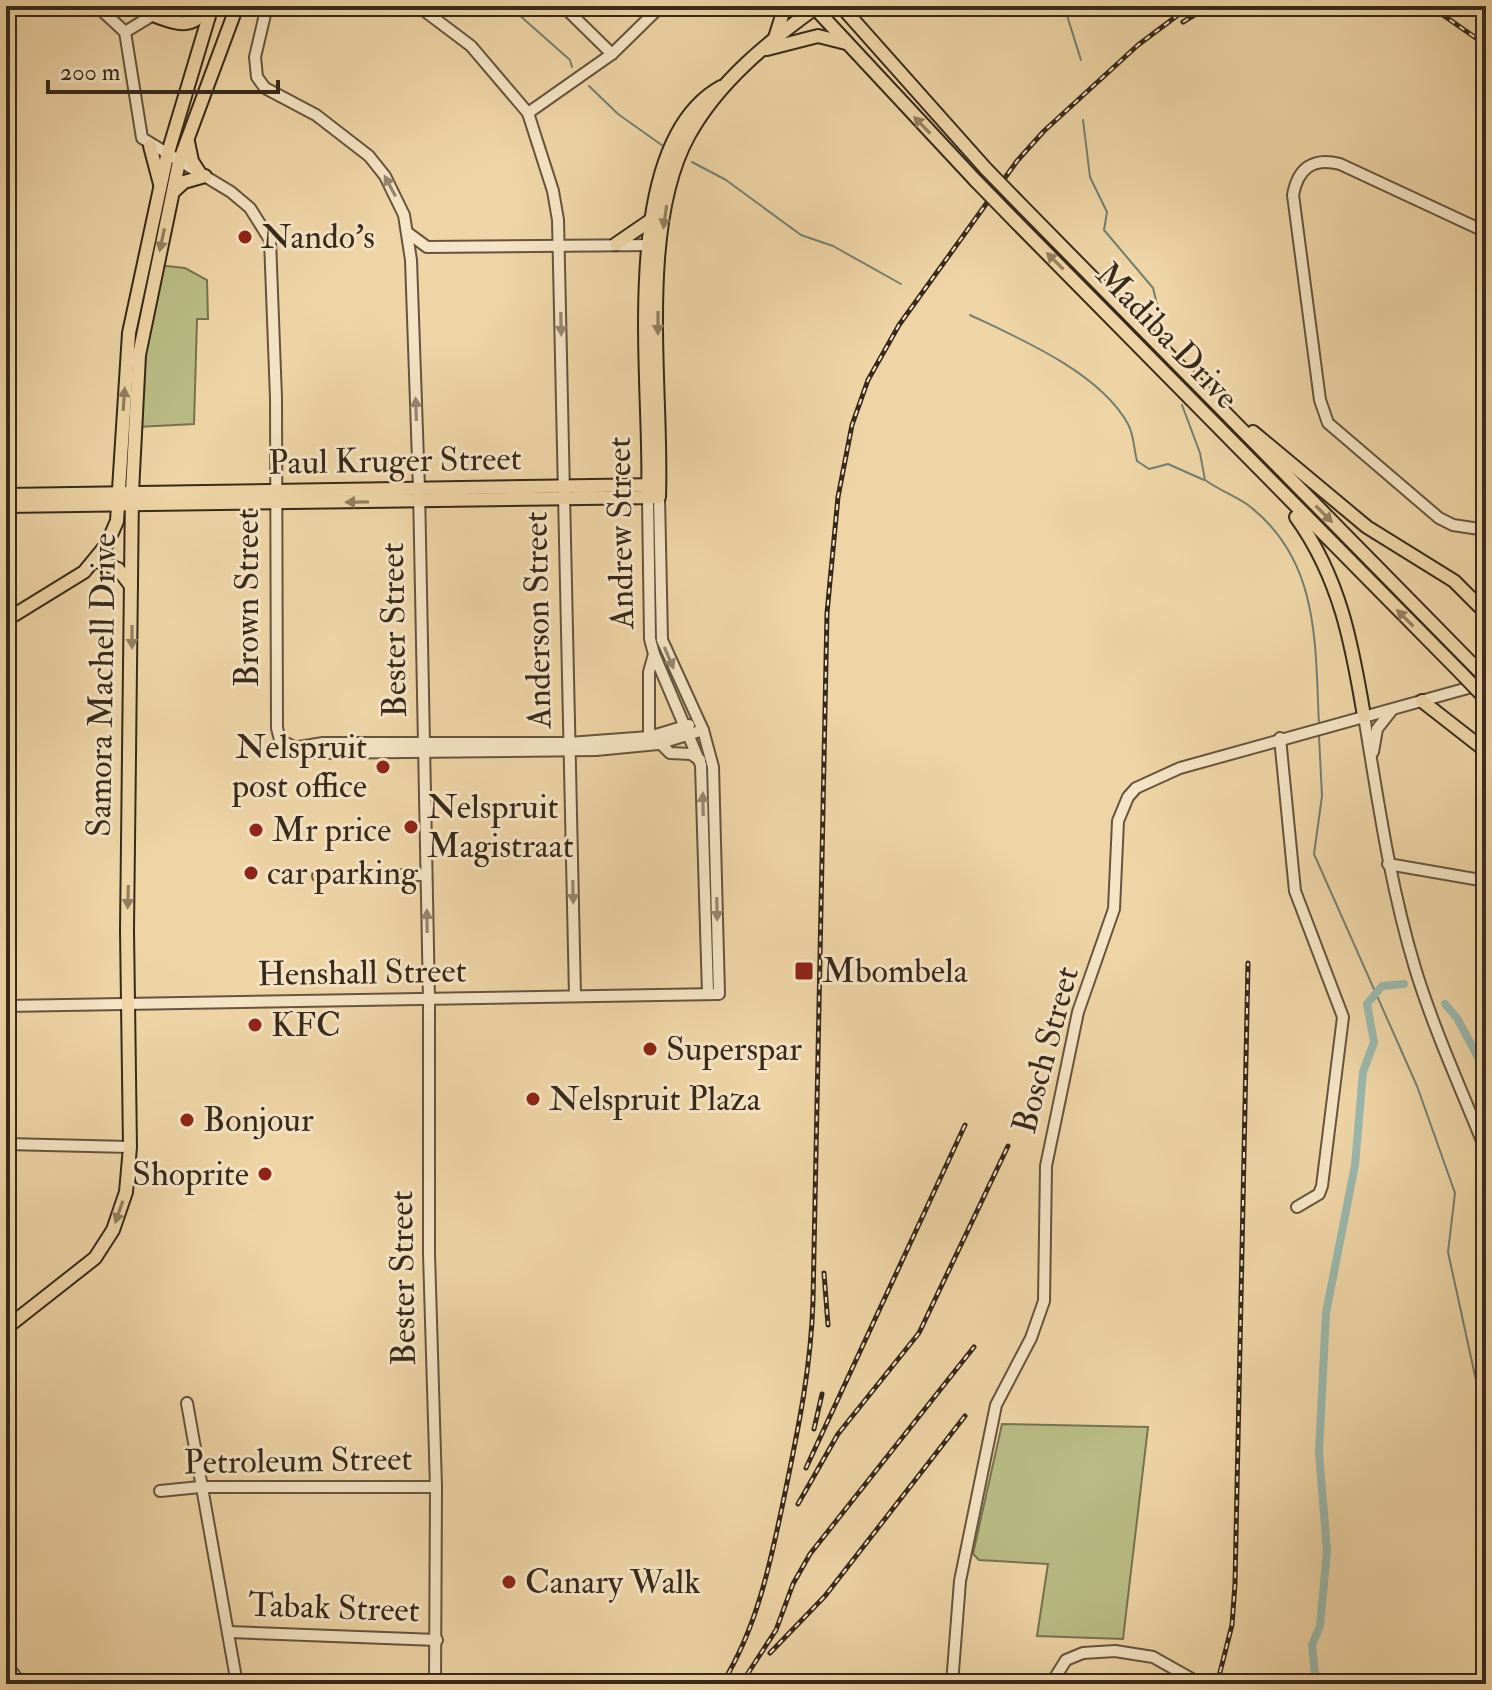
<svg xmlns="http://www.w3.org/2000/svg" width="1492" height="1690" viewBox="0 0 1492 1690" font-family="'IM FELL Double Pica',serif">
  <rect width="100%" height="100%" fill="#efd5a6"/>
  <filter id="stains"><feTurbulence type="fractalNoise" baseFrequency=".0025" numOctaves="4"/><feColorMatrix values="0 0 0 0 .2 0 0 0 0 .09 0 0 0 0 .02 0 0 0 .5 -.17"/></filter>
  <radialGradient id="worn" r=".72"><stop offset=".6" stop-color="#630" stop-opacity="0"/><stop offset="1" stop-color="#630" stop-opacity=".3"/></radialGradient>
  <g fill="#babd86" stroke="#787350" stroke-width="2">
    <polygon points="157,265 185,268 207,280 208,319 197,319 194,424 137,427 139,383"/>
    <polygon points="1002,1424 1148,1427 1123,1639 1037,1636 1048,1564 979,1560 973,1554"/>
  </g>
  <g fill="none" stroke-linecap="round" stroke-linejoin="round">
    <g stroke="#727f72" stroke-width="2">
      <polyline points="509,6 570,60 572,67"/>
      <polyline points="1064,6 1081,60"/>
      <polyline points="589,86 618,114 663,146"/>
      <polyline points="1083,120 1090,177 1107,212 1104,230 1153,288 1165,337"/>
      <polyline points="692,162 726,180 801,235 833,246 901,284"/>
      <path d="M970,315c51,24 130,58 158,109 6,11 6,26 9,37l12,8 19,-5 36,16"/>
      <path d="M1182,405l18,48 5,27c14,10 30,16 43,25 72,55 67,138 71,220"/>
      <polyline points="1319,736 1322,796 1314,854 1417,1086 1455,1193 1448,1252 1486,1426"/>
    </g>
    <g stroke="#9ab8ac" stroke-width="8">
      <polyline points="1445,1004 1457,1018 1486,1072"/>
      <polyline points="1316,1684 1312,1645 1320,1626 1327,1551 1319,1452 1326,1313 1355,1165 1363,1072 1374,1042 1367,1004 1382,986 1404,984"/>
    </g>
    <defs>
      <g id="minor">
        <polyline points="97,6 125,32 142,138 231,192 250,208 270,240 276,398 277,728 280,740 306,753 596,750 658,744 703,730"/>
        <polyline points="122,6 153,15"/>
        <polyline points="267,6 255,57 257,77 265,88 316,115 369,156 385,176 404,215 411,260 419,489 429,999 429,1254 436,1487 435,1684"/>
        <polyline points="418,6 471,46 528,113 553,191 558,220 575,996"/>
        <polyline points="563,6 612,54"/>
        <polyline points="125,32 153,15 158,6"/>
        <polyline points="528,113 612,54 661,6"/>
        <path d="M1486,232l-146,-68c-27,-7 -42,4 -47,31l27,205 8,23 111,95 14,7 33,5"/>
        <polyline points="408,233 427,247 655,245"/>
        <polyline points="648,498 650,639 654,654 701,765 708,993"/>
        <path d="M1364,716c14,85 26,169 51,252 19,62 47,123 71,183"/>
        <polyline points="649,737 649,672 654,654"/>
        <polyline points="1280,738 1295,891 1343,1017 1322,1186 1319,1194 1297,1207"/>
        <polyline points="661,744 670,753 691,754 700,760"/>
        <polyline points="293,748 323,743 569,743 649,737 689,725"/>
        <polyline points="1373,752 1377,729 1392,710"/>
        <polyline points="1388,864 1486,881"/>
        <polyline points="318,876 426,875"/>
        <polyline points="6,1006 719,994 713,767 703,730 662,640 659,497"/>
        <polyline points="6,1144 130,1147"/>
        <polyline points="187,1403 237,1684"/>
        <polyline points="160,1491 200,1487 436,1487"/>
        <polyline points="229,1632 437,1640"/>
        <polyline points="6,1664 21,1684"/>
        <polyline points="952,1684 960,1581 996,1405 1031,1338 1044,1301 1046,1166 1078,1012 1114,909 1118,821 1128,797 1136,788 1180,768 1486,683"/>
        <polyline points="1051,1684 1066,1660 1083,1653 1115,1651 1153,1657 1201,1684"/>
      </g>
      <g id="major">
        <polyline points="813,6 976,181"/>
        <polyline points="841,6 986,169"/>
        <path d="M153,15c22,9 41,16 54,-9"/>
        <polyline points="774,41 785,6"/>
        <polyline points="767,49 818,36 846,43"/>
        <polyline points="188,142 192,161 201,175"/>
        <polyline points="150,146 160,184"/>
        <polyline points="173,192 184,182 205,176"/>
        <polyline points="1023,207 1486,678"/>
        <polyline points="1015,221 1461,673"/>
        <polyline points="616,244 651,220"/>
        <polyline points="1253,432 1367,527 1454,581 1486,613"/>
        <path d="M648,494c5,-104 -34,-348 73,-407"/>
        <polyline points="6,495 659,485"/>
        <path d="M6,506l653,-9c4,-106 -22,-268 30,-362 30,-54 80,-94 129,-129"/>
        <path d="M1296,517c44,61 56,127 68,199"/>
        <polyline points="96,561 118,569 131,586"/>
        <polyline points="6,620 84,572 107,544 117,521 129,333 167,156 212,6"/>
        <polyline points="1422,701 1486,751"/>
        <polyline points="6,1328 95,1258 113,1230 126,1192 130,1147 127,930 132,492 139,355 179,162 237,6"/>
      </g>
    </defs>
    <use href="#minor" stroke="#65543d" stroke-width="14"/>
    <use href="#major" stroke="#37291a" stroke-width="16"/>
    <use href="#minor" stroke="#f5e4c5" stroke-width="10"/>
    <use href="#major" stroke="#efd5a6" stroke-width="12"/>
    <defs>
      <g id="rail">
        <polyline points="1430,6 1486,45"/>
        <polyline points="1183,22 1209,6"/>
        <polyline points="824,1273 828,1325"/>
        <polyline points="814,1429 822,1394"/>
        <polyline points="806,1468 965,1125"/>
        <polyline points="798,1504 838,1434 919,1333 1008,1146"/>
        <polyline points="770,1653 825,1596 965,1416"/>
        <path d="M722,1684c37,-59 50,-129 64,-196 13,-63 25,-122 27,-187l14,-688 11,-116 14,-72 16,-45 31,-55 118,-164 27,-30 94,-86 52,-39"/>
        <polyline points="741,1684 776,1630 793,1584 810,1554 974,1347"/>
        <polyline points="1217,1684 1232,1625 1235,1584 1248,963"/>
      </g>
    </defs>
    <use href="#rail" stroke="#37291a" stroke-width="5"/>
    <use href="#rail" stroke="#f5e4c5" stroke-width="2" stroke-dasharray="6" stroke-linecap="butt"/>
    <defs>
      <g id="major-bridge">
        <polyline points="986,169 1023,207"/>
        <polyline points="976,181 1015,221"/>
        <polyline points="1461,673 1486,699"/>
      </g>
    </defs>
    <use href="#major-bridge" stroke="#37291a" stroke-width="16" stroke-linecap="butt"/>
    <use href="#major-bridge" stroke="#efd5a6" stroke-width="12"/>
  </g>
  <defs><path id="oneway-solid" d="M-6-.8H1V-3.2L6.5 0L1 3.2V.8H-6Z" transform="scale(2)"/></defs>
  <g fill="#937f60">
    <use href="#oneway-solid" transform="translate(922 125) rotate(-134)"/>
    <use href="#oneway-solid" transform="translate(665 217) rotate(98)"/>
    <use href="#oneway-solid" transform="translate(162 240) rotate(102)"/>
    <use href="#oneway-solid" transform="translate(1055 261) rotate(-135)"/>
    <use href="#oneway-solid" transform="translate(658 323) rotate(90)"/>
    <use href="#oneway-solid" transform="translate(124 399) rotate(-86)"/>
    <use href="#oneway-solid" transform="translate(357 502) rotate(179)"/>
    <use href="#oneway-solid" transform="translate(1324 514) rotate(45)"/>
    <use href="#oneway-solid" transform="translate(1405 618) rotate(-135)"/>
    <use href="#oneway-solid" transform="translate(132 637) rotate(90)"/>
    <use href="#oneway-solid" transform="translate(128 897) rotate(92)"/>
    <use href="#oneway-solid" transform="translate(119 1212) rotate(109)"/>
  </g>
  <g fill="#968670">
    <use href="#oneway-solid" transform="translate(390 186) rotate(-118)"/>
    <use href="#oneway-solid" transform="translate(561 324) rotate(89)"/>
    <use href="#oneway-solid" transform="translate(416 409) rotate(-92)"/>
    <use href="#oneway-solid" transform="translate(669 658) rotate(67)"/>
    <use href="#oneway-solid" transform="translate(703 804) rotate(-91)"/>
    <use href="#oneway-solid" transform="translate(573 892) rotate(89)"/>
    <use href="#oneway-solid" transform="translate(717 909) rotate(89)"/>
    <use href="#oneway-solid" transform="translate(427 921) rotate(-91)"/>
  </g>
  <g fill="#8f2418" stroke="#f5e4c5" stroke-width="3">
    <circle cx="245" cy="237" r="8"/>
    <circle cx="383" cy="767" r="8"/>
    <circle cx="411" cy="827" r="8"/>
    <circle cx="256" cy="830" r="8"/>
    <circle cx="251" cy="873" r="8"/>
    <rect x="794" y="961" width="20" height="20" rx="4"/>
    <circle cx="255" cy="1025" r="8"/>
    <circle cx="650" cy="1049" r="8"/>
    <circle cx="533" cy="1099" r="8"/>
    <circle cx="187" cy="1120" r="8"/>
    <circle cx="265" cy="1174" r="8"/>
    <circle cx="509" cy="1582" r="8"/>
  </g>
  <g text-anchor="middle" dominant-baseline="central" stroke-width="6" stroke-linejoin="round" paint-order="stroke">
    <g font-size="34" fill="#37291a" stroke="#f5e4c5" text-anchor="start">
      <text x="261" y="237">Nando's</text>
      <text x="367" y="747" text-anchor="end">Nelspruit<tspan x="367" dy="39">post office</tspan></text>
      <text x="427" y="807">Nelspruit<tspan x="427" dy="39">Magistraat</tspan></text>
      <text x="272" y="830">Mr price</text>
      <text x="267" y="873">car parking</text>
      <text x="822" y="971">Mbombela</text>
      <text x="271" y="1025">KFC</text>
      <text x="666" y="1049">Superspar</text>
      <text x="549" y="1099">Nelspruit Plaza</text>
      <text x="203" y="1120">Bonjour</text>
      <text x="249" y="1174" text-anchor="end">Shoprite</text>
      <text x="525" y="1582">Canary Walk</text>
    </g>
    <g font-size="34" fill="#37291a" stroke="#f5e4c5">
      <text transform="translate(1167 336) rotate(46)">Madiba Drive</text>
      <text transform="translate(395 461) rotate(-1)">Paul Kruger Street</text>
      <text transform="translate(621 533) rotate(-91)">Andrew Street</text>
      <text transform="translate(247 598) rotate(-90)">Brown Street</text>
      <text transform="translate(538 620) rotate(-91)">Anderson Street</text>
      <text transform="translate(394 630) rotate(-91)">Bester Street</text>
      <text transform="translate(102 685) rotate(-89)">Samora Machell Drive</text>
      <text transform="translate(362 973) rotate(-1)">Henshall Street</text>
      <text transform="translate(1046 1050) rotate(-75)">Bosch Street</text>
      <text transform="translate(403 1278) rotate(-91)">Bester Street</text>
      <text transform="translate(298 1461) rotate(-1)">Petroleum Street</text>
      <text transform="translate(334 1608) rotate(2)">Tabak Street</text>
    </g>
  </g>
  <rect width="1492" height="1690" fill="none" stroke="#efd5a6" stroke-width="32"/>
  <rect x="8" y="8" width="1476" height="1674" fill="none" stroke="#37291a" stroke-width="4"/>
  <rect x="16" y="16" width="1460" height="1658" fill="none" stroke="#37291a" stroke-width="2"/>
  <path d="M48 80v12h230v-12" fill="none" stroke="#37291a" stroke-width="4"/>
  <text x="60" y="80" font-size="24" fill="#37291a" stroke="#f5e4c5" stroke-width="6" paint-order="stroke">200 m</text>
  <rect width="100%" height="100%" filter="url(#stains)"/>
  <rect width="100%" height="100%" fill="url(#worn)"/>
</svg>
